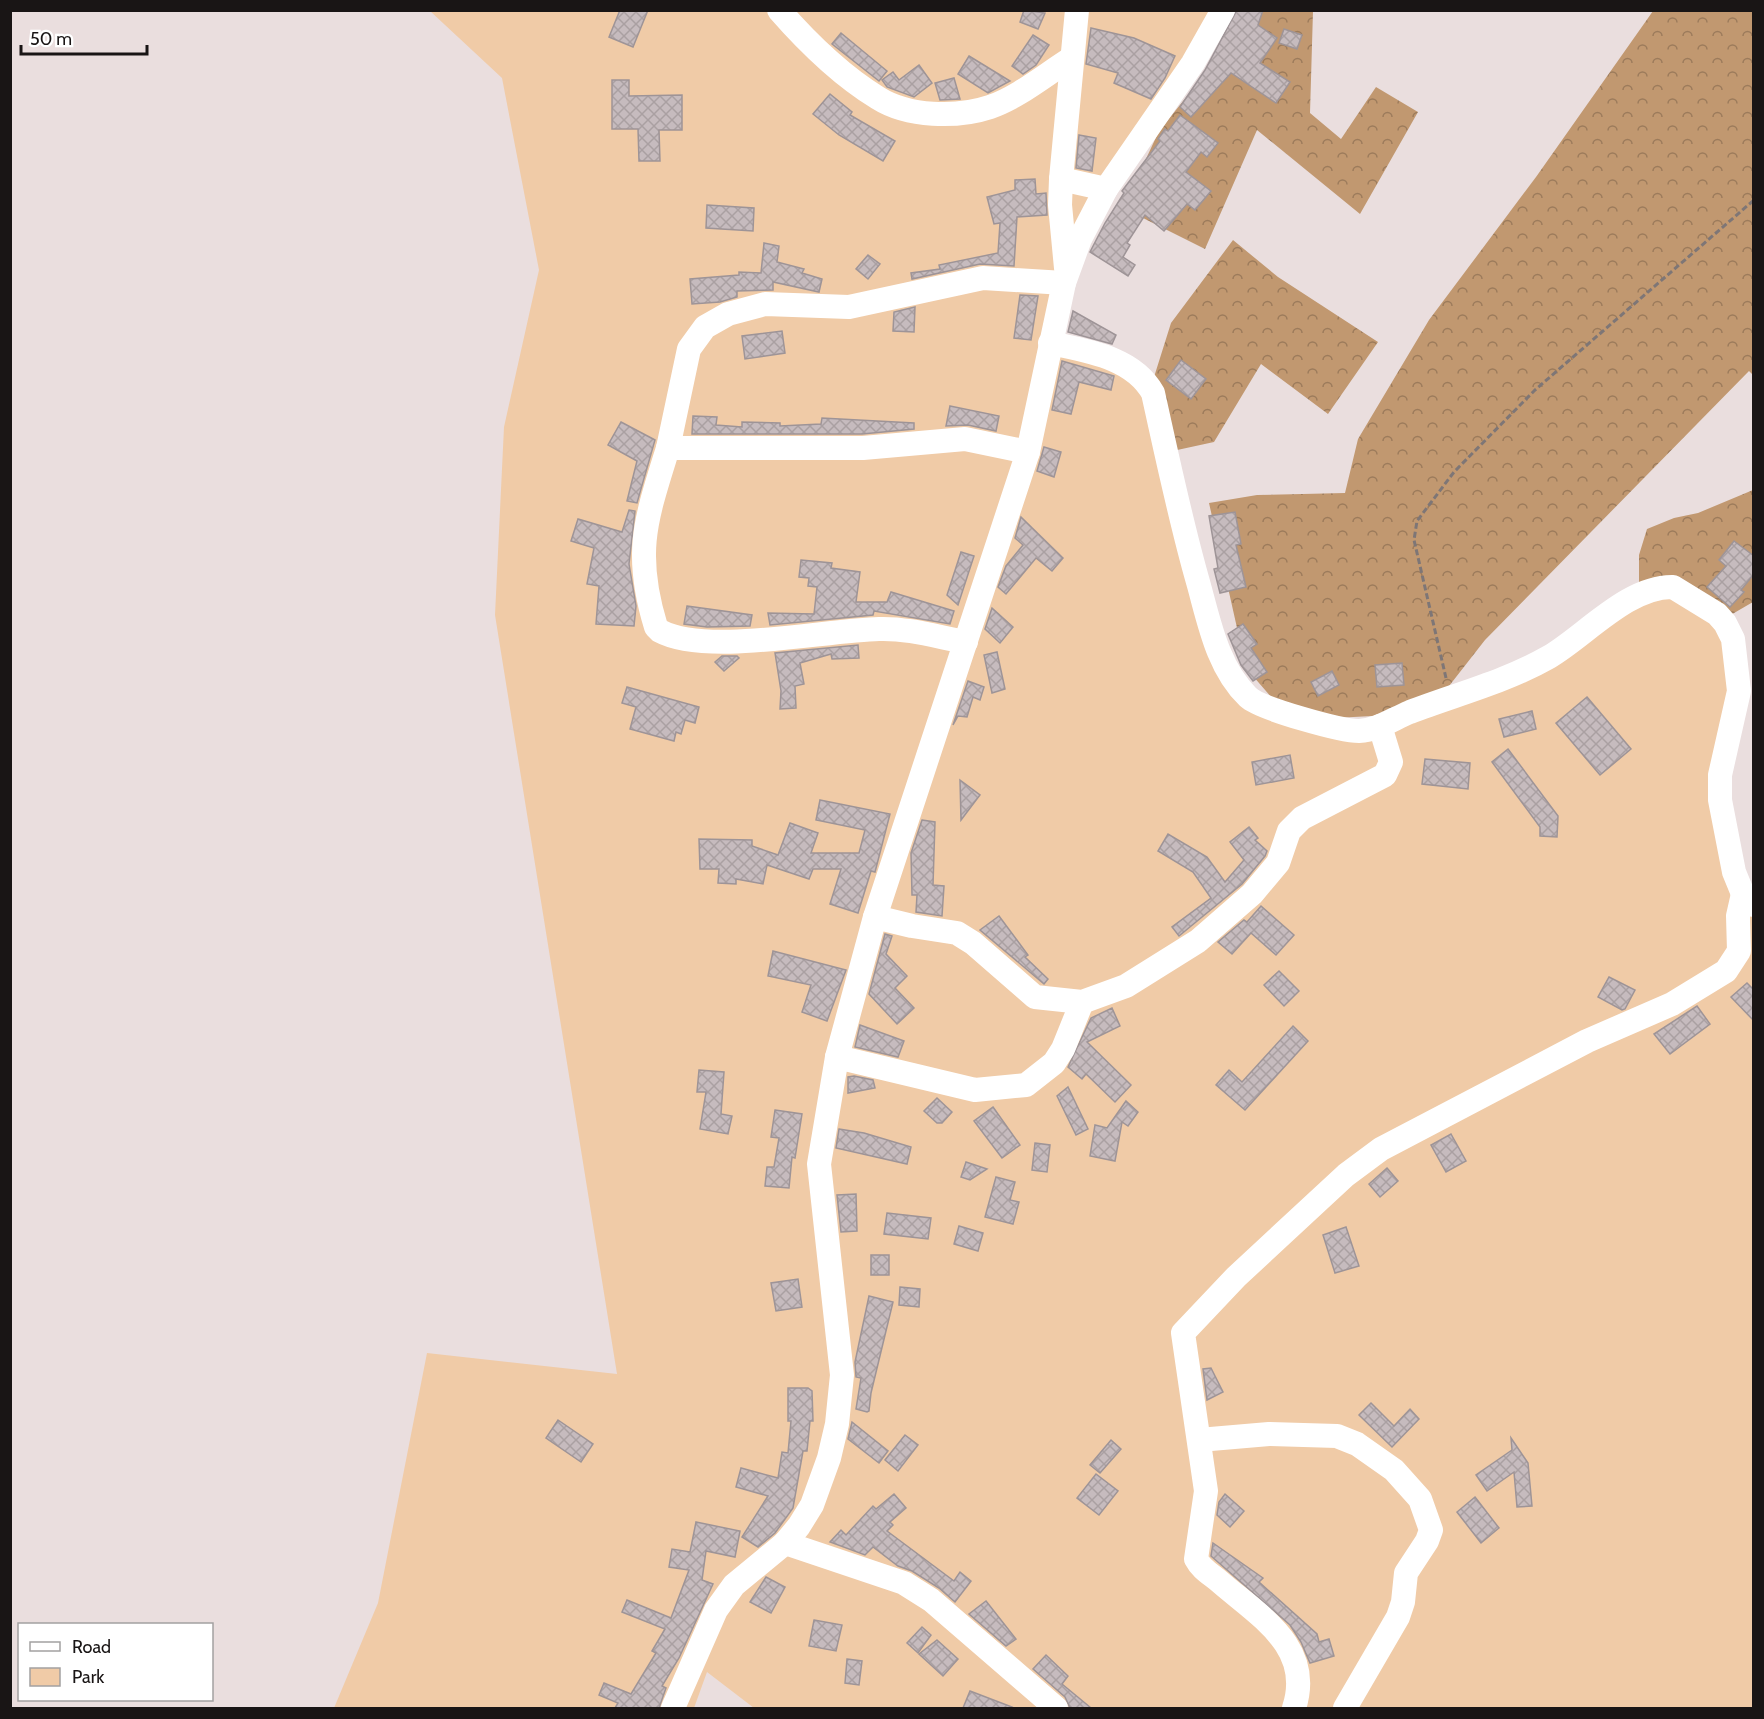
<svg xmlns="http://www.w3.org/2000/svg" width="1764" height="1719" viewBox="0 0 1764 1719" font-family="Cabin,sans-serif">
  <defs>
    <pattern id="forest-crowns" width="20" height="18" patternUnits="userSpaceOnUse" patternTransform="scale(1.5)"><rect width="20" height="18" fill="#c19870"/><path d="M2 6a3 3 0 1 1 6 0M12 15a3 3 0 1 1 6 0" fill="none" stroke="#9c7b5b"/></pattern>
    <pattern id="building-cross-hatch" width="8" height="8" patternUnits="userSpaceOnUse" patternTransform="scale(1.5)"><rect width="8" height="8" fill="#c6bbbe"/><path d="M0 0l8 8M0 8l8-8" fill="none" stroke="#aaa0a2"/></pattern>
  </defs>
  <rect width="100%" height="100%" fill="#eadede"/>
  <g fill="url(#forest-crowns)">
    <polygon points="1241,11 1313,11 1310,113 1341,139 1376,87 1418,112 1360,214 1257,130 1205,249 1123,208 1159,131 1213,64"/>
    <polygon points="1653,11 1753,11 1753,375 1749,371 1485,640 1442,695 1392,715 1334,718 1272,698 1246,668 1209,503 1257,495 1345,493 1358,439 1429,320 1536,177"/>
    <polygon points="1233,240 1278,277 1378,342 1328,414 1261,364 1214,442 1168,452 1149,393 1171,323"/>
    <polygon points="1753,490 1753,602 1722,620 1639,596 1639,555 1647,529 1674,518 1698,513"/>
  </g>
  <polygon fill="#f0cba7" points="430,11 1220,11 1087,224 1046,349 1126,372 1149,393 1214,656 1278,723 1413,717 1670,588 1731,640 1737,691 1715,768 1754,909 1753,1708 754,1708 707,1672 694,1708 334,1708 378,1603 427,1353 617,1374 495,615 504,427 539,270 502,78"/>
  <g fill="url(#building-cross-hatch)" stroke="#9e9497" stroke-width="1.5">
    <polygon points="620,10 648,10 633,47 609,37"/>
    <polygon points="1024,10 1045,13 1038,29 1020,22"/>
    <polygon points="1237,10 1263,10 1258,25 1277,38 1260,63 1290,82 1276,103 1231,73 1191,117 1180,107 1205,70"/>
    <polygon points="1091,28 1134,38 1175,56 1165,78 1151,99 1114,83 1118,73 1086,64"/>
    <polygon points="1284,29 1302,35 1297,49 1279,43"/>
    <polygon points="841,33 887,71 879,81 832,44"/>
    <polygon points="1033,35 1049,45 1036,65 1023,74 1012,66"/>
    <polygon points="969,56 1010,81 988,93 958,74"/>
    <polygon points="919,65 932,83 914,97 887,87 882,80 893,72 899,80"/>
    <polygon points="954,78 960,99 940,100 935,83"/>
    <polygon points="612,80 629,80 629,96 682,95 682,130 659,130 660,161 639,161 638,129 612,129"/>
    <polygon points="830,94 852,112 850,115 895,141 883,161 839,135 813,114"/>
    <polygon points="1180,115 1218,143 1207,157 1201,152 1186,172 1211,191 1195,210 1187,204 1164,231 1145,215 1127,243 1130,245 1123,257 1135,265 1128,276 1090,252 1105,223 1124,193 1122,191 1160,141 1158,139 1165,129 1168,131"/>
    <polygon points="1079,135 1096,138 1092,171 1076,168"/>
    <polygon points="1035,179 1036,194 1046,193 1047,215 1017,217 1014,266 980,264 912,279 911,273 940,269 939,265 998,253 1000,223 994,224 987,197 1015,190 1015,180"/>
    <polygon points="707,205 754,208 753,231 706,228"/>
    <polygon points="764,243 779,246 777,262 804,269 802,273 822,279 819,292 773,282 773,290 737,291 737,297 720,302 692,304 690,279 739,275 739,272 761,273"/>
    <polygon points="868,255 880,264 868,279 856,269"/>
    <polygon points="1020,295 1038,296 1031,340 1014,338"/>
    <polygon points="915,307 914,332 893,331 894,312"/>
    <polygon points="1073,311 1116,335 1112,344 1068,332"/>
    <polygon points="782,331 785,353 745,359 742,336"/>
    <polygon points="1181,360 1206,379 1191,399 1166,380"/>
    <polygon points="1062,361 1114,376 1111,390 1079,382 1071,414 1052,410"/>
    <polygon points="950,406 999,416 996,431 968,425 946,426"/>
    <polygon points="693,416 717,417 716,425 742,427 742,422 780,423 780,426 821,424 822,418 914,423 914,429 862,434 692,434"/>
    <polygon points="621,422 655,440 637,503 627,501 637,461 608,445"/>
    <polygon points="1044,447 1061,452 1054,477 1037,471"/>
    <polygon points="629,510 635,511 629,564 636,606 634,626 596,624 599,586 587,584 594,548 571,541 578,519 622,532"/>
    <polygon points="1235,512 1241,544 1236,545 1246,587 1220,593 1214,569 1218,568 1209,516"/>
    <polygon points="1021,517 1063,558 1052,571 1036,558 1006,594 998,587 1006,566 1023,545 1015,538"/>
    <polygon points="1734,541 1754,556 1754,574 1741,590 1744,592 1730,607 1707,587 1726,566 1719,560"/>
    <polygon points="961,552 974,556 958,605 947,595"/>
    <polygon points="801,560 832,563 831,568 860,572 856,602 887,602 891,592 954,611 950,624 874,611 873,615 770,625 768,613 814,614 817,587 808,586 809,578 799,577"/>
    <polygon points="687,606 752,615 750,626 707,627 684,624"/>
    <polygon points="992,608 1013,627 1000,643 985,629"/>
    <polygon points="1243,624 1257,644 1251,648 1267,672 1253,681 1241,665 1228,634"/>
    <polygon points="858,645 859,658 832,659 831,654 800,663 804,684 795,686 796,708 780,709 781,691 775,653"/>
    <polygon points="997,652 1005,689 992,693 984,655"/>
    <polygon points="722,656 737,656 739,658 724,671 715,662"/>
    <polygon points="1402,663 1404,685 1377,687 1375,665"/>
    <polygon points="1332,671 1339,685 1318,696 1311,682"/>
    <polygon points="968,681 984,687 980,700 973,697 967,717 958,716 953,725"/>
    <polygon points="627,687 699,707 695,723 685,720 681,734 676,732 674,741 630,729 636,707 622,703"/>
    <polygon points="1587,697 1631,749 1600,775 1556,723"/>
    <polygon points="1532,711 1536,729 1504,737 1499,719"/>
    <polygon points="1508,749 1558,816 1557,837 1540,836 1540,827 1492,762"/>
    <polygon points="1290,755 1294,778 1256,785 1252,762"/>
    <polygon points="1425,759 1470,763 1468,789 1422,784"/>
    <polygon points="960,780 980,795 961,820"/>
    <polygon points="820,800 890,814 875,872 871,871 858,913 830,904 841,869 813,869 809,879 767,865 763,884 736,879 736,884 718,883 719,869 700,869 699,839 752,840 752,846 778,855 790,823 818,833 811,853 859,853 865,830 816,820"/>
    <polygon points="922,820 935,822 933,885 944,886 942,916 916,912 917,895 912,895 911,853"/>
    <polygon points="1249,827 1258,838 1255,840 1267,851 1265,856 1242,884 1179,936 1172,927 1211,898 1193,872 1158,851 1168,834 1207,857 1225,882 1244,860 1230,842"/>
    <polygon points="1261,906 1294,935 1276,955 1251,933 1232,954 1218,942 1244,920 1247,922"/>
    <polygon points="999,916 1028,955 1025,957 1048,979 1044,984 980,930"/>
    <polygon points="885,934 892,936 886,954 907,976 895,988 914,1008 897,1024 869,994"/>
    <polygon points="773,951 846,970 827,1021 802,1012 811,985 768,976"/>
    <polygon points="1279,971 1299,991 1284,1006 1264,985"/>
    <polygon points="1609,977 1635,990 1625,1009 1622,1010 1598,997"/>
    <polygon points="1747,983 1754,990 1754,1021 1731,997"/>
    <polygon points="1697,1006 1710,1024 1670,1054 1654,1034"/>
    <polygon points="1112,1008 1120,1026 1087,1042 1131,1085 1115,1102 1086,1074 1082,1079 1068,1067 1091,1018"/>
    <polygon points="860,1025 904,1041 898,1057 855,1047"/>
    <polygon points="1293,1026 1308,1041 1245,1110 1216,1085 1229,1070 1242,1082"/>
    <polygon points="699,1070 724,1072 721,1114 732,1116 728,1134 700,1129 706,1092 697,1092"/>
    <polygon points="854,1076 873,1080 875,1088 848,1093 848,1077"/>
    <polygon points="1068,1087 1088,1129 1076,1135 1057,1096"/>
    <polygon points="937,1098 952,1112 942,1123 937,1123 924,1111"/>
    <polygon points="1126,1101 1138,1112 1128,1126 1122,1122 1115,1161 1090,1156 1095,1125 1107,1128"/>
    <polygon points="993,1107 1020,1145 1002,1158 974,1121"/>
    <polygon points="775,1110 802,1114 795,1158 792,1157 789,1188 765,1186 767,1167 774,1167 779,1138 771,1137"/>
    <polygon points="839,1129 864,1133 911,1147 907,1164 836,1148"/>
    <polygon points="1451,1134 1466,1161 1446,1172 1431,1145"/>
    <polygon points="1035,1143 1050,1145 1047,1172 1032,1170"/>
    <polygon points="966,1162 987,1169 970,1180 961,1177"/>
    <polygon points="1387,1168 1398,1181 1380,1197 1369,1184"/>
    <polygon points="996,1177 1015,1182 1010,1200 1019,1202 1013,1224 985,1217"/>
    <polygon points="856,1194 857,1231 841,1232 837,1195"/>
    <polygon points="887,1213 931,1218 928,1239 884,1234"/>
    <polygon points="959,1226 983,1233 978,1251 954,1244"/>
    <polygon points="1346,1227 1359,1266 1335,1273 1323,1235"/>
    <rect x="871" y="1255" width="18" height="20"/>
    <polygon points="798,1279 802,1307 776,1311 771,1283"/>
    <polygon points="900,1287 920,1289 919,1307 899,1305"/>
    <polygon points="869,1296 893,1302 871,1393 869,1411 867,1412 856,1409 861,1378 856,1377 855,1362"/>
    <polygon points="1211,1368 1223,1392 1207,1400 1203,1369"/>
    <polygon points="788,1388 808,1388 812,1391 813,1421 810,1421 807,1451 803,1451 793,1508 775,1533 758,1547 742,1537 768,1496 736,1487 741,1468 778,1478 782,1452 788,1453 791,1421 788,1421"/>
    <polygon points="1371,1403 1394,1426 1410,1409 1419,1419 1392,1447 1359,1415"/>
    <polygon points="558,1420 593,1444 581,1462 546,1438"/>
    <polygon points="852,1422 888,1451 879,1463 848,1439"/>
    <polygon points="905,1435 918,1445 898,1471 885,1460"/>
    <polygon points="1511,1438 1528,1463 1532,1506 1517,1507 1514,1472 1487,1491 1476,1475 1512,1450"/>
    <polygon points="1111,1440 1121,1449 1100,1473 1090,1465"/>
    <polygon points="1096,1474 1118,1491 1099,1515 1077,1498"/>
    <polygon points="894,1494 906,1508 890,1522 893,1525 887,1531 954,1581 960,1572 971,1581 955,1602 939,1588 912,1571 898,1566 873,1547 865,1555 830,1542 841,1530 846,1535 873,1506 876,1509"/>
    <polygon points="1225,1494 1244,1511 1230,1527 1217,1515 1219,1502"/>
    <polygon points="1475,1497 1499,1528 1481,1543 1457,1512"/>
    <polygon points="696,1522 740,1531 735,1557 706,1551 702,1580 713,1584 679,1658 662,1686 666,1688 659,1708 615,1708 618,1703 599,1695 604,1683 631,1694 656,1653 652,1651 665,1629 622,1612 627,1600 671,1618 689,1570 669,1567 672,1549 690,1552"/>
    <polygon points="1213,1543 1263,1578 1259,1582 1317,1634 1319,1642 1329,1639 1334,1656 1310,1663 1301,1642 1290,1625 1211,1556"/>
    <polygon points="766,1577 785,1587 771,1613 750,1602"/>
    <polygon points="986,1601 1016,1639 1006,1646 969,1614"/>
    <polygon points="814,1620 842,1625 836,1651 809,1646"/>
    <polygon points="922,1627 931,1635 918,1653 907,1643"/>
    <polygon points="937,1640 958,1659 943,1676 919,1654"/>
    <polygon points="1046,1655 1068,1676 1062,1684 1091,1708 1070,1708 1065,1697 1033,1669"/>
    <polygon points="847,1659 862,1661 859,1685 845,1683"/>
    <polygon points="970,1691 1012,1707 1011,1708 963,1708"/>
  </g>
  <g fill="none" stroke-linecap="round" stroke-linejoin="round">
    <polyline stroke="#7e7676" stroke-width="3" stroke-dasharray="6 3" stroke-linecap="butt" points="1446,678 1414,540 1417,521 1454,472 1535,390 1754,200"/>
    <g stroke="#fff" stroke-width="24">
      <path d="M779,10c28,32 63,66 99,88 30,19 79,20 112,9 29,-10 56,-33 82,-49"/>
      <polyline points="1061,179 1106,189"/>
      <polyline points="1066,268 1060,205 1061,179 1077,10"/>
      <path d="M1050,343c37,8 83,14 103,50 14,63 27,126 45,189 11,39 19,85 50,115 13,12 93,34 111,34 19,-1 34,-12 51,-19 47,-18 95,-30 139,-55 36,-21 79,-71 124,-70l44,27 8,9 8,16 6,52 -19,84v25l14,72 9,22 11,11"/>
      <polyline points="668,448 689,349 705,327 728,314 765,304 849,307 983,278 1064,283"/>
      <path d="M966,642c-28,-5 -58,-14 -87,-13 -54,1 -173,27 -219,2l-4,-4c-23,-75 -10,-108 12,-179h195l102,-9 63,13"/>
      <polyline points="875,917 912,926 957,933 973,943 1035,997 1082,1002 1126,986 1198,941 1252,894 1278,863 1289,831 1302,818 1385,775 1391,762 1380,726"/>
      <polyline points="837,1057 975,1090 1026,1085 1054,1063 1063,1049 1082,1002"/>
      <polyline points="1199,1440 1269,1434 1337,1436 1357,1444 1394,1470 1420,1499 1431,1530 1427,1541 1406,1573 1403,1602 1398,1617 1345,1708"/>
      <polyline points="785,1543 904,1583 931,1600 1056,1708"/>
      <polyline points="673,1708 716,1610 734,1585 785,1543 799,1526 812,1505 829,1458 837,1424 842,1375 819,1164 837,1057 875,917 1028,452 1064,283 1080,239 1106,189 1193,63 1223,10"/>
      <path d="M1294,1708c20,-61 -35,-92 -74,-126 -8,-7 -19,-13 -24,-23l10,-68 -23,-158 53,-56 110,-102 35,-26 206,-108 85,-37 54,-33 13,-20 -1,-35 5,-22"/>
    </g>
  </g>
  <rect width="1764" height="1719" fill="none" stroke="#191515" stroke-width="24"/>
  <rect x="18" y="1623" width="195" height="78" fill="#ffffff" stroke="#a3a1a1" stroke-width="1.5"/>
  <rect x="30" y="1642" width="30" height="9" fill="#ffffff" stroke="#a3a1a1" stroke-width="1.5"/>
  <text x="72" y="1653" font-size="18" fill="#191515">Road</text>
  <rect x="30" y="1668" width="30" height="18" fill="#f0cba7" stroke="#a3a1a1" stroke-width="1.5"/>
  <text x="72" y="1683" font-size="18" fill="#191515">Park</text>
  <path d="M21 45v9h126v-9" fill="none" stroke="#191515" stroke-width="3"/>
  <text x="30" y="45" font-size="18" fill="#191515" stroke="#ffffff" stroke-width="4.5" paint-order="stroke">50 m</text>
</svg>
